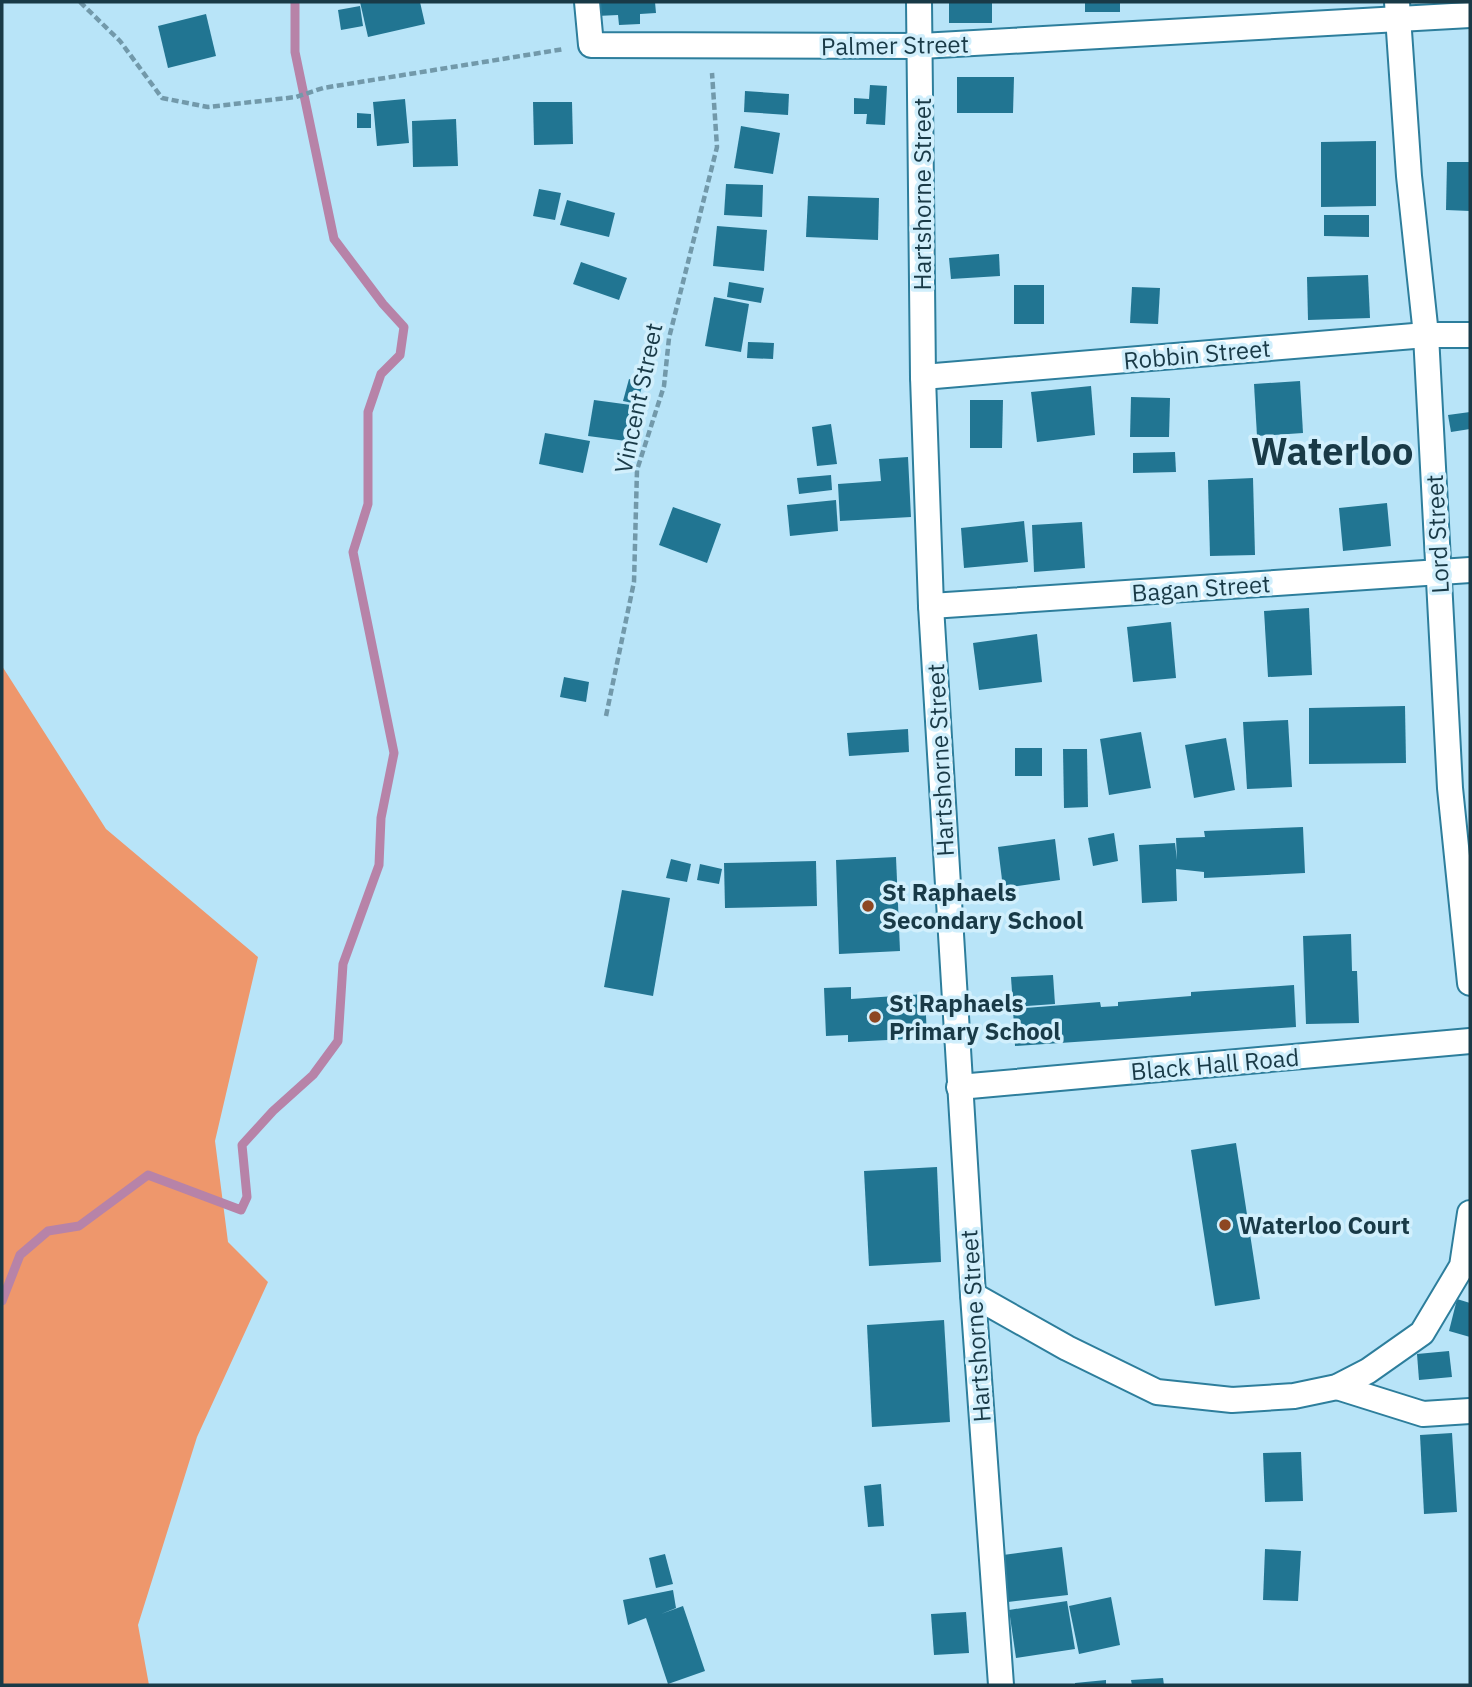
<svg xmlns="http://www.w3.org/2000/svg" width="1472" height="1687" viewBox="0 0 1472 1687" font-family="'IBM Plex Sans',sans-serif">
  <rect width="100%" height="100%" fill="#b8e4f8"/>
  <polygon fill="#ee976c" points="2,666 106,829 258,957 215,1141 228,1242 268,1282 197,1437 138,1625 149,1685 2,1685"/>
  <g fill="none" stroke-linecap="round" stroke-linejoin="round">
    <polyline stroke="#b783a8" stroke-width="9" points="2,1301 20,1255 48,1231 79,1226 148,1175 241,1210 247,1197 242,1145 273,1111 313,1075 338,1041 343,964 379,865 381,818 394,753 353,552 368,504 368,412 381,374 400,355 404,327 383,304 334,239 295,52 295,2"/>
  </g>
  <g fill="#217592">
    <polygon points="360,2 420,2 425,24 368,37"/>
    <polygon points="596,2 655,2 656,13 640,14 640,24 619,25 618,15 597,16"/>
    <rect x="949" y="2" width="43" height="21"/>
    <rect x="1085" y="2" width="35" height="10"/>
    <polygon points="360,6 363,26 341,30 338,10"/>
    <polygon points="206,14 216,56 168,68 158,26"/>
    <polygon points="957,77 1014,77 1013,113 957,113"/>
    <polygon points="870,85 887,86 885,125 866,124 867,114 854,114 854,98 869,99"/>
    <polygon points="745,91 789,94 788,115 744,112"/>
    <polygon points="405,99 409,143 377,146 373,102"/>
    <polygon points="533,102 572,102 573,144 534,145"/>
    <polygon points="357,113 371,114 371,128 357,128"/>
    <polygon points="456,119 458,166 413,167 412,121"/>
    <polygon points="741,126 780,133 773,174 734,168"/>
    <polygon points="1376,141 1376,206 1321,207 1321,142"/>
    <polygon points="1447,162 1470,162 1470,211 1446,210"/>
    <polygon points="726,184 763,185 762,217 724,215"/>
    <polygon points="539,189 561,193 555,220 533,216"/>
    <polygon points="808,196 879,198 878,240 806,237"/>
    <polygon points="567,200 615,213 609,237 560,225"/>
    <polygon points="1324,215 1369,215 1369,237 1324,236"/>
    <polygon points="717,226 767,230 764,271 713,266"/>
    <polygon points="999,254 1000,276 951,279 949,258"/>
    <polygon points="581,262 627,278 619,300 573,284"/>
    <polygon points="1368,275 1370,318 1308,320 1307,277"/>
    <polygon points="729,282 764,288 761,303 727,297"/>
    <rect x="1014" y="285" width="30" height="39"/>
    <polygon points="1132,287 1160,288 1158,324 1130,323"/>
    <polygon points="714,297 749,304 741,352 705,346"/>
    <polygon points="748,342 774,343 773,359 747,358"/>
    <polygon points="629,379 643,383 637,404 623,401"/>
    <polygon points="1300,381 1303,433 1257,436 1254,384"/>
    <polygon points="1091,386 1095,435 1037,442 1031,392"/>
    <polygon points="1131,397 1170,398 1169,437 1130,437"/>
    <polygon points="594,400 631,405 626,441 588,436"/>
    <polygon points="970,400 1003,400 1002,448 970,448"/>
    <polygon points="1470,412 1470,429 1451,432 1448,415"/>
    <polygon points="831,424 837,464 817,466 812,427"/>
    <polygon points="545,433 590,441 583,473 539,464"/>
    <polygon points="1175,452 1176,472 1133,473 1133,453"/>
    <polygon points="908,457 911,517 840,521 838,484 881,481 879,459"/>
    <polygon points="831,475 832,490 799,494 797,478"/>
    <polygon points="1253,478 1255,555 1210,556 1208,480"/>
    <polygon points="836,500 838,531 790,536 787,505"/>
    <polygon points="1387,503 1391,546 1343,551 1339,508"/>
    <polygon points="673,507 721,524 707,563 659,545"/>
    <polygon points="1024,521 1028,562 964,568 961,528"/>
    <polygon points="1082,522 1085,568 1034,572 1032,525"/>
    <polygon points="1309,608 1312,675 1268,677 1264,611"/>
    <polygon points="1171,622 1176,678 1133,682 1127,627"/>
    <polygon points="1037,634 1042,682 979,690 973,643"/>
    <polygon points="564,677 589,682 586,702 560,697"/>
    <polygon points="1405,706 1406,763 1309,764 1309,708"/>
    <polygon points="1288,720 1292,787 1247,789 1243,722"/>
    <polygon points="908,729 909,752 849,756 847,733"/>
    <polygon points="1141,732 1151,788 1109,795 1100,739"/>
    <polygon points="1226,738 1235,790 1194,798 1185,745"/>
    <rect x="1015" y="748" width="27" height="28"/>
    <polygon points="1063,749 1087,749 1088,807 1064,808"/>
    <polygon points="1303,827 1305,873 1204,878 1204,872 1176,869 1177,901 1142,903 1139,845 1175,843 1177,860 1176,838 1205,837 1204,831"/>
    <polygon points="1114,833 1118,861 1093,866 1088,838"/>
    <polygon points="1055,839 1060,880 1003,888 998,847"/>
    <polygon points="896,857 900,951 839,954 836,860"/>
    <polygon points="671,859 691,864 687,882 666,878"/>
    <polygon points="816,861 817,906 725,908 724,863"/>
    <polygon points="700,864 722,869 719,884 697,880"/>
    <polygon points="622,890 670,898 653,996 604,987"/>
    <polygon points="1351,934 1352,971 1357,971 1359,1023 1306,1024 1303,936"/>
    <polygon points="1053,975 1055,1004 1013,1007 1011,977"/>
    <polygon points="1294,985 1296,1027 1015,1046 1013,1009 1100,1002 1101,1007 1118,1006 1118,1002 1191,996 1191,992"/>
    <polygon points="851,987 851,999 925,994 927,1038 848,1042 848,1035 826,1036 824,988"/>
    <polygon points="1236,1143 1260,1299 1215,1306 1191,1150"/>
    <polygon points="937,1167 941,1262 869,1266 864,1171"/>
    <polygon points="1457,1299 1470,1303 1470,1337 1449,1331"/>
    <polygon points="944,1320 950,1422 872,1427 867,1325"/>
    <polygon points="1449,1351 1452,1377 1419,1380 1417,1354"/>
    <polygon points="1452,1433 1457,1512 1424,1514 1420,1435"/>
    <polygon points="1301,1452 1303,1501 1265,1502 1263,1453"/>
    <polygon points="881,1484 884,1526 868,1527 864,1486"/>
    <polygon points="1062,1547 1068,1595 1008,1602 1003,1555"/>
    <polygon points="1265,1549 1301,1551 1298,1601 1263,1600"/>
    <polygon points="665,1554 673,1584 656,1588 649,1558"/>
    <polygon points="673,1590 676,1608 661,1614 683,1606 705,1671 668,1684 646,1618 628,1625 623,1600"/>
    <polygon points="1111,1597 1120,1645 1079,1654 1069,1606"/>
    <polygon points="1067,1601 1075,1649 1016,1658 1009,1610"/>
    <polygon points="966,1612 969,1653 934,1655 931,1614"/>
    <polygon points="1163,1678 1164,1685 1132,1685 1131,1680"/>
    <polygon points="1106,1680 1106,1685 1075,1685 1075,1683"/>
  </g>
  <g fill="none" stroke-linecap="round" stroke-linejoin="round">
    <defs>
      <g id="minor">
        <polyline points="587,2 591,45 921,46 1470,15"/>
        <polyline points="919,2 923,377 931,606 973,1295 1001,1685"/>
        <polyline points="1397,2 1409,176 1426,335 1450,788 1470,983"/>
        <polyline points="923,377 1426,335 1470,335"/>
        <polyline points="931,606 1470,570"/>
        <polyline points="959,1087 1470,1041"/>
        <polyline points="973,1295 1067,1348 1157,1392 1232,1400 1294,1396 1337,1387 1368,1371 1422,1333 1462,1266 1470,1213"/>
        <polyline points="1337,1387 1423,1414 1470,1411"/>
      </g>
    </defs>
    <use href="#minor" stroke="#2d7e9c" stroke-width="28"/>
    <g stroke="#7299aa" stroke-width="4.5" stroke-dasharray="7 3.5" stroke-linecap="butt">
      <polyline points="80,2 120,41 162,98 208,107 296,97 323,88 564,49"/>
      <polyline points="606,716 634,582 637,470 664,386 669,338 717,147 712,73"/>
    </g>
    <use href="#minor" stroke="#fff" stroke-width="24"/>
  </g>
  <g fill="#8d4722" stroke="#d1effc" stroke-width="2.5">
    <circle cx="868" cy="906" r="7"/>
    <circle cx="875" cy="1017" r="7"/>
    <circle cx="1225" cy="1225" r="7"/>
  </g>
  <g text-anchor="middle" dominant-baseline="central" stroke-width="7" stroke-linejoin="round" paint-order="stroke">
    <g font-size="24" fill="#193a47" stroke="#d1effc">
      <text transform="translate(895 45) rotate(-1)">Palmer Street</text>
      <text transform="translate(922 194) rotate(-90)">Hartshorne Street</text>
      <text transform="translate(1197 354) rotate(-5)">Robbin Street</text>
      <text transform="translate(638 398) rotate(-78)">Vincent Street</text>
      <text transform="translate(1437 534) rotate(-93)">Lord Street</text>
      <text transform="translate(1201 588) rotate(-4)">Bagan Street</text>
      <text transform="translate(940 760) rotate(-93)">Hartshorne Street</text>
      <text transform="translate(1215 1064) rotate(-5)">Black Hall Road</text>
      <text transform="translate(975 1326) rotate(-94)">Hartshorne Street</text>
    </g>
    <g font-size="24" font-weight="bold" fill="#193a47" stroke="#d1effc" text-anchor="start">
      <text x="882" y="892">St Raphaels<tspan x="882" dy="28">Secondary School</tspan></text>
      <text x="889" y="1003">St Raphaels<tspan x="889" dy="28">Primary School</tspan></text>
      <text x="1239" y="1225">Waterloo Court</text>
    </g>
    <g font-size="38" font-weight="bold" fill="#193a47" stroke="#d1effc">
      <text x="1332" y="450">Waterloo</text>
    </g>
  </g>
  <rect width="1472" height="1687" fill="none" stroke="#193a47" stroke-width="7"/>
</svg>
